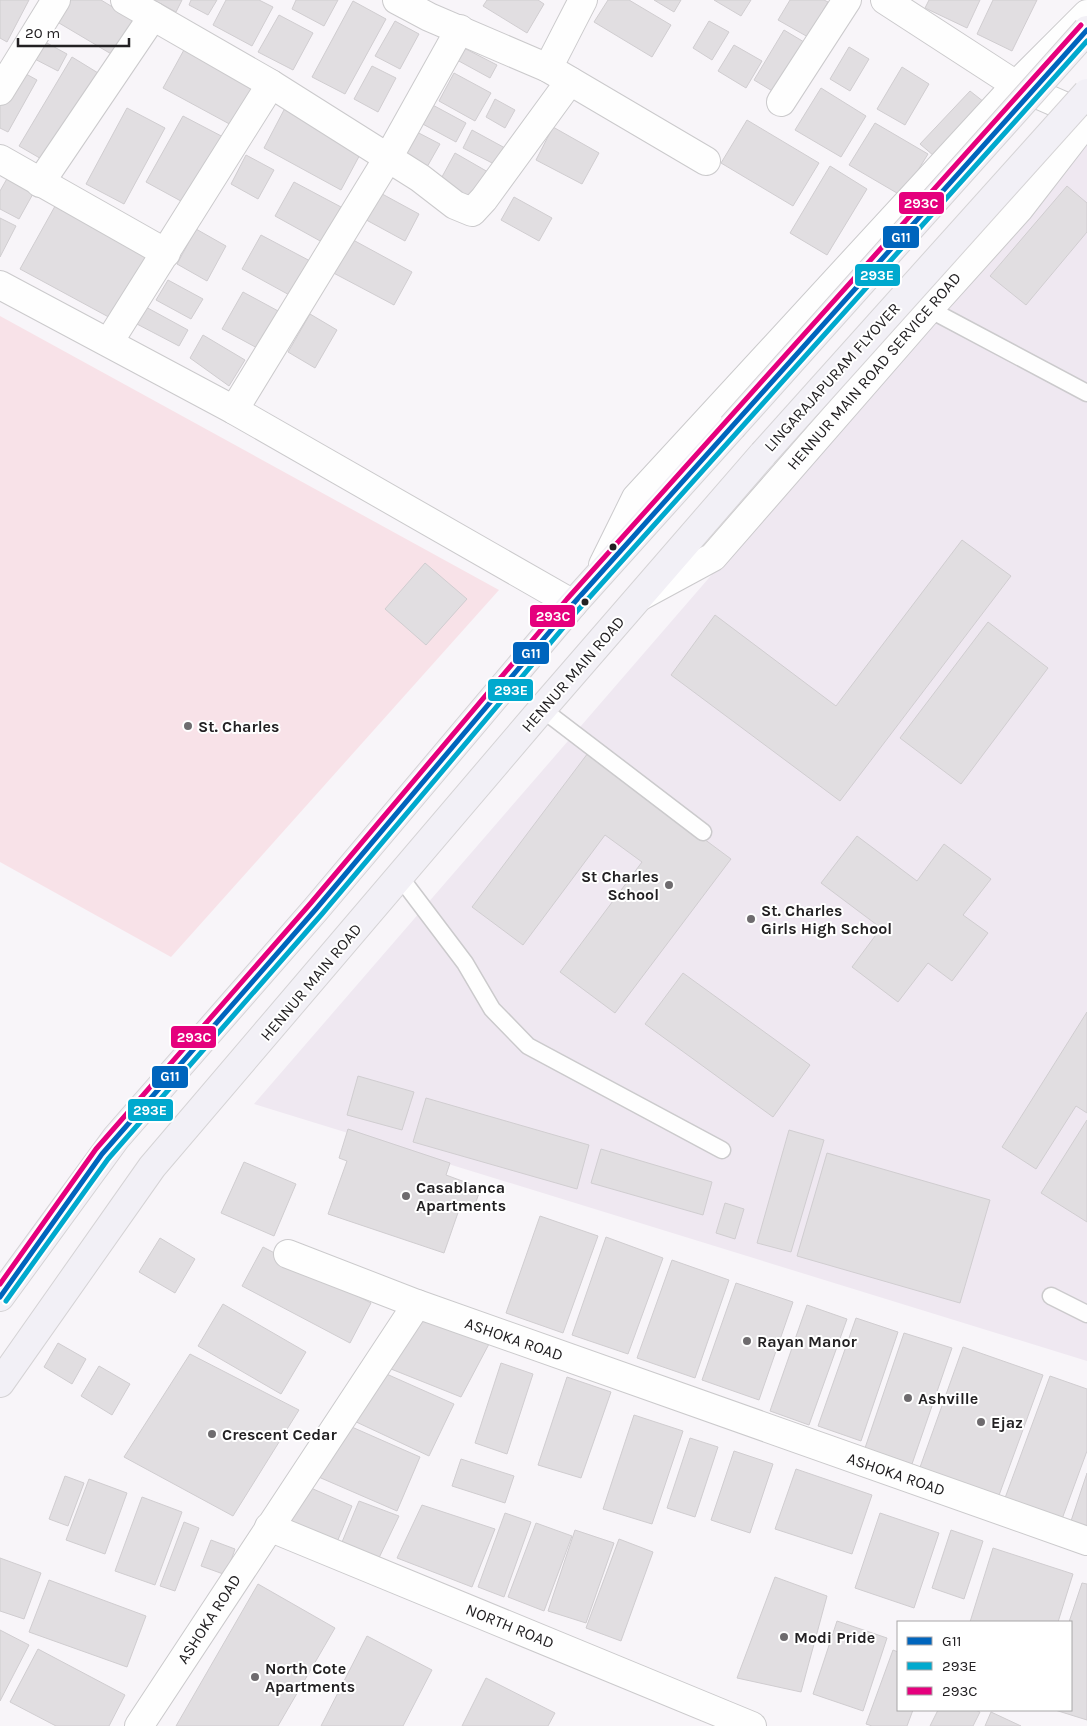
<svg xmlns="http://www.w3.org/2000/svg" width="1087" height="1726" viewBox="0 0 1087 1726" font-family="Karla,sans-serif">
  <rect width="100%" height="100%" fill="#f8f5f9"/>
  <polygon fill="#efe8f1" points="1087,139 1087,1361 254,1104 920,334"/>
  <polygon fill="#f8e2e8" points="0,316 499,590 171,957 0,862"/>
  <g fill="#e1dee1" stroke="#d0cdd0">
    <polygon points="0,0 29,0 7,42 0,38"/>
    <polygon points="66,0 101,0 139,23 118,58 54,20"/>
    <polygon points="154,0 182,0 176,12"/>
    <polygon points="191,0 217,0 208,15 189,5"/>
    <polygon points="226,0 259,0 273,7 252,46 213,25"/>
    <polygon points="296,0 338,0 324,26 292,9"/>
    <polygon points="487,0 538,0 544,4 527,33 483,6"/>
    <polygon points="608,0 629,0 671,25 652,57 594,22"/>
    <polygon points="654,0 681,0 674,12"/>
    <polygon points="714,0 751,0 741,16"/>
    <polygon points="790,0 824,0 828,2 808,37 778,20"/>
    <polygon points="929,0 980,0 967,28 925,8"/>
    <polygon points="993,0 1037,0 1012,51 977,34"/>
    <polygon points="353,1 386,19 345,94 312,77"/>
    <polygon points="279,15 313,33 293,70 258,52"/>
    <polygon points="395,21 419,34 400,69 375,56"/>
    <polygon points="709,21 729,32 712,60 693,48"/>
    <polygon points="784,30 809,45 779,95 754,80"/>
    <polygon points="36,37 67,54 58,71 27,55"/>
    <polygon points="734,45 762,61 746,88 718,71"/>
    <polygon points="849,47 869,59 850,91 830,79"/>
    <polygon points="185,48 257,87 235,127 163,88"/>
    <polygon points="464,48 497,65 490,78 457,60"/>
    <polygon points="72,57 103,76 50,164 19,146"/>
    <polygon points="372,66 396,78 378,112 354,99"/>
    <polygon points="902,67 929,84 905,125 877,109"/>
    <polygon points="17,69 37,80 8,132 0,128 0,101"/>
    <polygon points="454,73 491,93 475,121 439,101"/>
    <polygon points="821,88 866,116 841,157 795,130"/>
    <polygon points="970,91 984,102 934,156 920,144"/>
    <polygon points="495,99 515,110 505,128 486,117"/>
    <polygon points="429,103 466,123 456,142 419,122"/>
    <polygon points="127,108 165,128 124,204 86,184"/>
    <polygon points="285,108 363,149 341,190 264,148"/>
    <polygon points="183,116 227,139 190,206 146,182"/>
    <polygon points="747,120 819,163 793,206 721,163"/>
    <polygon points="875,123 928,154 902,196 849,165"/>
    <polygon points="553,127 599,153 582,184 536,160"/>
    <polygon points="413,130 440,144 427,167 400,153"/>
    <polygon points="472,130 505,148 496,165 463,148"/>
    <polygon points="455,153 488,172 471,204 437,186"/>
    <polygon points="246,155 274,170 258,199 231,184"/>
    <polygon points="830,166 867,189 827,255 790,233"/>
    <polygon points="13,168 39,183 19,219 0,209 0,191"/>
    <polygon points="294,182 341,207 322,242 275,216"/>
    <polygon points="1067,186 1087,203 1087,232 1026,305 990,276"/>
    <polygon points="373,189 419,214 405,241 359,216"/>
    <polygon points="514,197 552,218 539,241 501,220"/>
    <polygon points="59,199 159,254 116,321 20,269"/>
    <polygon points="0,218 16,226 0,257"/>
    <polygon points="196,229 226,246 207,281 177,264"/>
    <polygon points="261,235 312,262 293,297 242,269"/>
    <polygon points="344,235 412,272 394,305 326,269"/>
    <polygon points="168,280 203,299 191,319 156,300"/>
    <polygon points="243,292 280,312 259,349 222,329"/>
    <polygon points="144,306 188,330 179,346 135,323"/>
    <polygon points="310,314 337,330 315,368 288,352"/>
    <polygon points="203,335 245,360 229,386 190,358"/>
    <polygon points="962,540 1011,576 840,801 671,675 715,615 836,706"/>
    <polygon points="425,563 467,599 426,645 385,609"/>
    <polygon points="988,622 1048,668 961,784 900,738"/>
    <polygon points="588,753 731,859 615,1013 560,972 642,862 605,835 523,945 472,907"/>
    <polygon points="857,836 917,881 944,844 991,879 963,915 988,933 952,981 928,963 898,1002 852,967 881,928 821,883"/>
    <polygon points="683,973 810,1065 773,1117 645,1024"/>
    <polygon points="1087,1012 1087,1113 1076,1106 1036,1169 1002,1147"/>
    <polygon points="358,1076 414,1092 402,1130 347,1115"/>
    <polygon points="426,1098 589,1145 577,1189 413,1142"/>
    <polygon points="1087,1120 1087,1222 1041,1193"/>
    <polygon points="348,1129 450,1163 446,1175 481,1188 474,1207 461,1204 444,1253 328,1214 347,1161 339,1158"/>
    <polygon points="789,1130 824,1140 791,1252 757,1243"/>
    <polygon points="601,1149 712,1182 703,1215 591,1183"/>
    <polygon points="827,1153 990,1200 960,1303 797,1256"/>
    <polygon points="244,1162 296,1184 274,1236 221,1213"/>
    <polygon points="725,1203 744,1209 735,1239 716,1233"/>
    <polygon points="540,1216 598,1236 563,1333 506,1313"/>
    <polygon points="606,1237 663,1258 628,1354 572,1335"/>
    <polygon points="160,1238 195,1259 175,1293 139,1272"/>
    <polygon points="263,1247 371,1303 350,1343 242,1286"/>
    <polygon points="672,1260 729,1280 695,1378 637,1358"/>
    <polygon points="736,1283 793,1302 759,1400 702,1380"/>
    <polygon points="223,1304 306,1352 281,1394 198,1346"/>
    <polygon points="807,1305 847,1319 809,1425 770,1411"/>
    <polygon points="420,1318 489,1344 461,1397 386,1367"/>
    <polygon points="856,1318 898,1332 861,1441 818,1426"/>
    <polygon points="904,1333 952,1348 912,1464 865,1448"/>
    <polygon points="58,1343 86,1359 72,1384 44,1367"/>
    <polygon points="963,1347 1043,1375 998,1498 919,1470"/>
    <polygon points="190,1354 299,1410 233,1516 124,1457"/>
    <polygon points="501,1363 533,1374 507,1454 475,1443"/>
    <polygon points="99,1366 130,1384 112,1415 81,1396"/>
    <polygon points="382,1372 454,1404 429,1456 352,1420"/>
    <polygon points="1050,1376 1087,1389 1087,1451 1062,1519 1005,1498"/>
    <polygon points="567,1377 611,1392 581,1478 538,1465"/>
    <polygon points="634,1415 683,1431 652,1524 603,1509"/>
    <polygon points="345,1424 420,1457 397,1511 314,1475"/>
    <polygon points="690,1438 718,1447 695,1517 667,1508"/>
    <polygon points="734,1451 773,1464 750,1533 711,1520"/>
    <polygon points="461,1459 514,1476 505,1503 452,1486"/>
    <polygon points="796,1469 872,1495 852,1554 775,1529"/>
    <polygon points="1087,1473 1087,1526 1071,1521"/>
    <polygon points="65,1476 84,1483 68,1526 49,1519"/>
    <polygon points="89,1479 127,1493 105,1554 66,1540"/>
    <polygon points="304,1485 352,1506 335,1547 279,1523"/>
    <polygon points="142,1497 182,1512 155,1585 115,1571"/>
    <polygon points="359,1501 399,1516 377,1562 340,1547"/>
    <polygon points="422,1505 495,1529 472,1587 397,1558"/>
    <polygon points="505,1513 531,1522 504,1597 478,1587"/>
    <polygon points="880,1513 939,1533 914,1608 855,1588"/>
    <polygon points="184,1522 199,1528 175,1591 160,1586"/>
    <polygon points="536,1523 572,1536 544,1611 508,1597"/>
    <polygon points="575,1530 614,1543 586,1623 548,1611"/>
    <polygon points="951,1530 983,1541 964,1599 932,1588"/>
    <polygon points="619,1539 653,1552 621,1641 586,1628"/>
    <polygon points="211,1540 235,1549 226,1575 201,1566"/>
    <polygon points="993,1548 1073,1574 1058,1622 970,1622"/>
    <polygon points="0,1558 41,1573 24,1619 0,1611"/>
    <polygon points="775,1577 827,1596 801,1692 737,1678"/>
    <polygon points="49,1580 146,1616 127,1667 29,1632"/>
    <polygon points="1082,1583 1087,1584 1087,1720 1055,1710 1071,1710 1069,1622"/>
    <polygon points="258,1584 335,1628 278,1726 176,1726"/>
    <polygon points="837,1621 887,1638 863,1711 813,1694"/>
    <polygon points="0,1630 29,1645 0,1701"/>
    <polygon points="367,1636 432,1670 403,1726 321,1726"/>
    <polygon points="38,1649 125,1695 109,1726 56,1726 10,1702"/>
    <polygon points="893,1650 898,1652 898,1710 913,1710 907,1726 872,1726 866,1724"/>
    <polygon points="486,1678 555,1713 548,1726 462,1726"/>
    <polygon points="938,1710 975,1710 980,1712 973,1726 930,1726"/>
    <polygon points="991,1712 1021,1726 985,1726"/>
  </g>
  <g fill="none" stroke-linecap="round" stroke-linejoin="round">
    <defs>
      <g id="service">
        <polyline points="929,309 1087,393"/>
        <polyline points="542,709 703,832"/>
        <polyline points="400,877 465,963 492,1009 528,1046 722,1150"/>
        <polyline points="1051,1296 1087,1314"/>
      </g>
      <g id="minor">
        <polyline points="125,0 271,84 420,178 455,205 472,212 484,199 570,81"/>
        <polyline points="397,0 429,17 548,68 706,161"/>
        <polyline points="885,0 1016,85 1087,116"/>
        <polyline points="548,68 583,0"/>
        <polyline points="0,91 56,0"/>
        <polyline points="781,102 847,0"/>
        <polyline points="0,159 166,253"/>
        <polyline points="40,183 153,16"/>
        <polyline points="0,285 234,410 573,604"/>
        <polyline points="109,342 271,84"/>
        <polyline points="234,410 388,158 460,29"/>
        <polyline points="288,1254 417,1304"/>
        <polyline points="269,1527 752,1726"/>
        <polyline points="139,1726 417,1304 1087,1541"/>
      </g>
      <g id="tertiary">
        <polyline points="603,565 636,498 1016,85 1087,14"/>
        <polyline points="641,596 713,557 929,309 1019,209 1087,121"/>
      </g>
      <g id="primary">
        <polyline points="0,1297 116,1138 316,909 573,604 732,427"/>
        <polyline points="0,1383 152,1167 542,709 763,454"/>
      </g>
    </defs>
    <use href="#service" stroke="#cbcacc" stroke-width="19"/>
    <use href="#minor" stroke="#cbcacc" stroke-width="30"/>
    <use href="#tertiary" stroke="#cbcacc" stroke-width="30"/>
    <use href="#primary" stroke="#d5d3d5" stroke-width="30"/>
    <use href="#service" stroke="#fefefe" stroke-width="16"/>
    <use href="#minor" stroke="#fefefe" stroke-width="28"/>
    <use href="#tertiary" stroke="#fefefe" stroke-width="28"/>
    <use href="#primary" stroke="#f2f0f6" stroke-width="28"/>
    <defs>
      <g id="primary-bridge">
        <polyline points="732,427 1087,30"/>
        <polyline points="763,454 1087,93"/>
      </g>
    </defs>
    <use href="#primary-bridge" stroke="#d5d3d5" stroke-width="30" stroke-linecap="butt"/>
    <use href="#primary-bridge" stroke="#f2f0f6" stroke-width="28"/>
    <defs>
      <polyline id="bus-1" points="0,1297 102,1154 316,909 573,604 1087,30"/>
      <polyline id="bus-2" points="6,1301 108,1159 322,914 579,609 1087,41"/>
      <polyline id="bus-3" points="0,1284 96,1149 310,904 567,599 1081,25"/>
    </defs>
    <use href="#bus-1" stroke="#fff" stroke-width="9"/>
    <use href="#bus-2" stroke="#fff" stroke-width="9"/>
    <use href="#bus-3" stroke="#fff" stroke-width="9"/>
    <use href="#bus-1" stroke="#0065bd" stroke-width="5"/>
    <use href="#bus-2" stroke="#00a9ce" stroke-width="5"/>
    <use href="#bus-3" stroke="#e5007d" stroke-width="5"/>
  </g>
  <g fill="#232123" stroke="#fff" stroke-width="2">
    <circle cx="613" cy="547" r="4.5"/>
    <circle cx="585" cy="602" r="4.5"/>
  </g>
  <g fill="#6e6b6e" stroke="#fff" stroke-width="2">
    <circle cx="188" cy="726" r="5"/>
    <circle cx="669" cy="885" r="5"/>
    <circle cx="751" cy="919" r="5"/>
    <circle cx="406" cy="1196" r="5"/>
    <circle cx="747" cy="1341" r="5"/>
    <circle cx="908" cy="1398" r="5"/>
    <circle cx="981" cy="1422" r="5"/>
    <circle cx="212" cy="1434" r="5"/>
    <circle cx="784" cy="1637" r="5"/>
    <circle cx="255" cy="1677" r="5"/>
  </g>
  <g text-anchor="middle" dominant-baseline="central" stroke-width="4" stroke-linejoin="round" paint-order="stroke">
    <g font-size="16" fill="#232123" stroke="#fff">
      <text transform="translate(874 371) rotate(-49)">HENNUR MAIN ROAD SERVICE ROAD</text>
      <text transform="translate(832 377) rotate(-48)">LINGARAJAPURAM FLYOVER</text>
      <text transform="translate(573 674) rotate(-49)">HENNUR MAIN ROAD</text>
      <text transform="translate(311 982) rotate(-50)">HENNUR MAIN ROAD</text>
      <text transform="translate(514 1339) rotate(19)">ASHOKA ROAD</text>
      <text transform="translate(896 1474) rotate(19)">ASHOKA ROAD</text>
      <text transform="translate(209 1619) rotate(-57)">ASHOKA ROAD</text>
      <text transform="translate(510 1626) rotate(22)">NORTH ROAD</text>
    </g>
    <g font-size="16" font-weight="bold" fill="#232123" stroke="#fff" text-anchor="start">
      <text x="198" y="726">St. Charles</text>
      <text x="659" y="876" text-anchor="end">St Charles<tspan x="659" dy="18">School</tspan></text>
      <text x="761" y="910">St. Charles<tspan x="761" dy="18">Girls High School</tspan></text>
      <text x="416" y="1187">Casablanca<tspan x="416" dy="18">Apartments</tspan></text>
      <text x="757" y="1341">Rayan Manor</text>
      <text x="918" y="1398">Ashville</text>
      <text x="991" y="1422">Ejaz</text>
      <text x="222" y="1434">Crescent Cedar</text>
      <text x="794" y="1637">Modi Pride</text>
      <text x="265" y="1668">North Cote<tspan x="265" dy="18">Apartments</tspan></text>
    </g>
  </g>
  <g stroke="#fff" stroke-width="2">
    <rect x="898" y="191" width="47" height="24" rx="5" fill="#e5007d"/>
    <rect x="882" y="225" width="38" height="24" rx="5" fill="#0065bd"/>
    <rect x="854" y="263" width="47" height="24" rx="5" fill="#00a9ce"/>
    <rect x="529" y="604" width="47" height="24" rx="5" fill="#e5007d"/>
    <rect x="512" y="641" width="38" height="24" rx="5" fill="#0065bd"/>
    <rect x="487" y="678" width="47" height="24" rx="5" fill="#00a9ce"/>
    <rect x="170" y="1025" width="47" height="24" rx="5" fill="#e5007d"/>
    <rect x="151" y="1065" width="38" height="24" rx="5" fill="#0065bd"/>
    <rect x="127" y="1098" width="47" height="24" rx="5" fill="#00a9ce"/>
  </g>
  <g font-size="14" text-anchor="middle" font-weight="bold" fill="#fff">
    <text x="921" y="208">293C</text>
    <text x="901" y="242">G11</text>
    <text x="877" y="280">293E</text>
    <text x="553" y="621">293C</text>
    <text x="531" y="658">G11</text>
    <text x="511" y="695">293E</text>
    <text x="194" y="1042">293C</text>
    <text x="170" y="1081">G11</text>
    <text x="150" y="1115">293E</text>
  </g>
  <rect x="897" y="1621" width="175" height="90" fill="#ffffff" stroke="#a7a6a7"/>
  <rect x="907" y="1637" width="25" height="8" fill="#0065bd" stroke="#a7a6a7"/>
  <text x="942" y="1646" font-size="15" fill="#232123">G11</text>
  <rect x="907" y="1662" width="25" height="8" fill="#00a9ce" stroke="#a7a6a7"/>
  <text x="942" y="1671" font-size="15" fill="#232123">293E</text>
  <rect x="907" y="1687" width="25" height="8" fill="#e5007d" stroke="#a7a6a7"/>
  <text x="942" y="1696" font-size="15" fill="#232123">293C</text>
  <path d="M18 38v8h111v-8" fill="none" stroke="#232123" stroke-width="2.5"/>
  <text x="25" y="38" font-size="15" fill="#232123" stroke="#ffffff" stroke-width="4" paint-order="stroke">20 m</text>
</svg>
